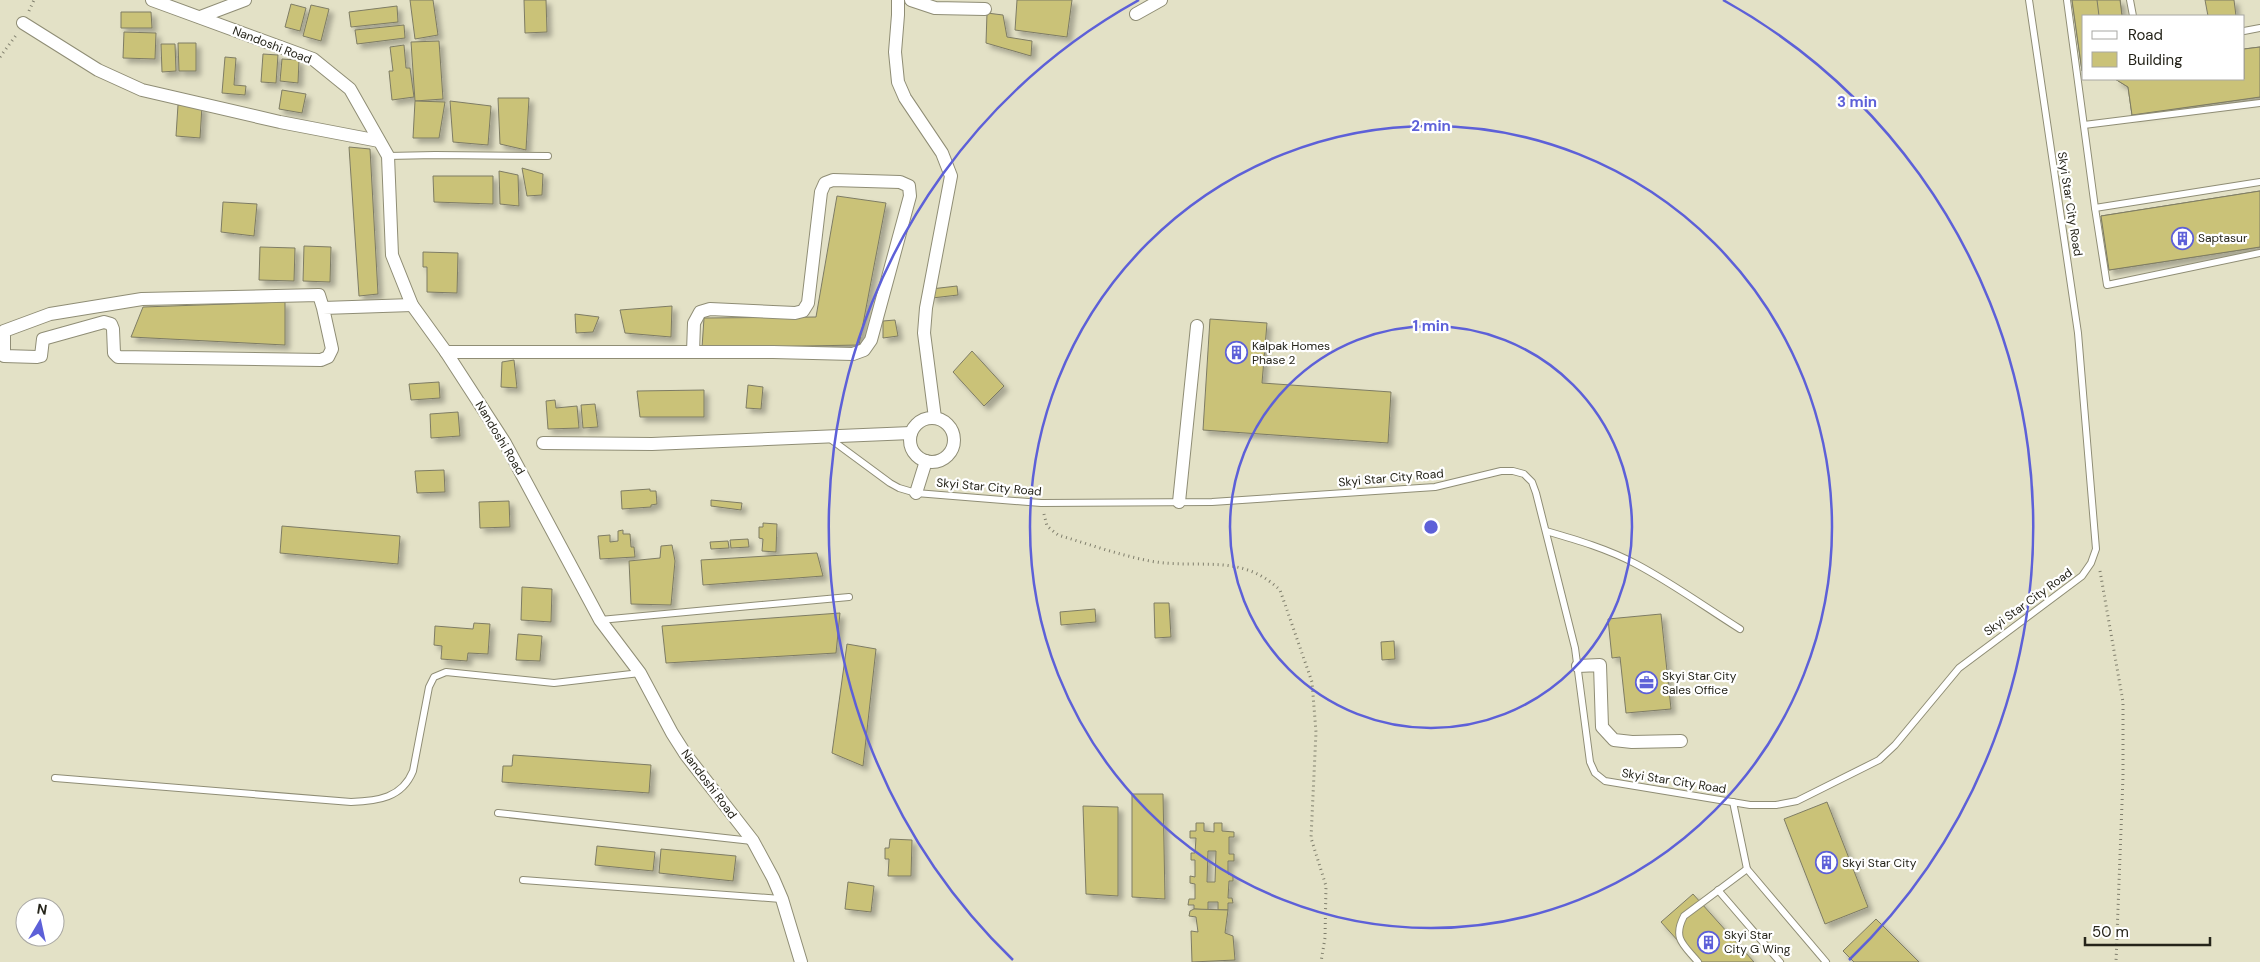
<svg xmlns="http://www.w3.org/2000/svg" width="2260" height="962" viewBox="0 0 2260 962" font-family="'DM Sans',sans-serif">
  <defs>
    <filter id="shadow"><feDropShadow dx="4.5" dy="4.5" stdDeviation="2.5" flood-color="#0004"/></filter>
  </defs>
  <rect width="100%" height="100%" fill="#e3e1c6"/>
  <g fill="#cac278" stroke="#7e7c64" fill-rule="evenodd" filter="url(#shadow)">
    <polygon points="410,0 433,0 438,35 415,39"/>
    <polygon points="524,0 546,0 547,32 525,33"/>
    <polygon points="1017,0 1072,0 1067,37 1015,30"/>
    <polygon points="2072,0 2094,0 2089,1 2091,16 2084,16 2084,71 2082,71"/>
    <polygon points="2072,0 2120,0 2122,16 2084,16 2084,71 2082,71"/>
    <polygon points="2097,0 2120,0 2122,16 2099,16"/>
    <polygon points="2205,0 2234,0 2236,16 2208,16"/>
    <polygon points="291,4 306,8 300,31 285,27"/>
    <polygon points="311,5 329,9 321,41 303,36"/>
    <polygon points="397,6 398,22 351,27 349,12"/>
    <polygon points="121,12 151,12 152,28 121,28"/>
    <polygon points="987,13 1003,15 1007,37 1032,41 1031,56 986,43"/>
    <polygon points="404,25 405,38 357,44 355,30"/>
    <polygon points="124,32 156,33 155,59 123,58"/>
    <polygon points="439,41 443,99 415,101 411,42"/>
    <polygon points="178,43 196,43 196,71 179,71"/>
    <polygon points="161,44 175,44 176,71 162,72"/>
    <polygon points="404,45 406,68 410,68 414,97 392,100 389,71 393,71 390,47"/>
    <polygon points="2260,47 2260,97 2132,115 2128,87 2115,79 2191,79 2192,85 2212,82 2211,79 2244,79 2244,49"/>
    <polygon points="2260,47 2260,97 2132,115 2128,87 2115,79 2244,79 2244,49"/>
    <polygon points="263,54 278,55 276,83 261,82"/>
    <polygon points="225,57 236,58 234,85 246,86 245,95 222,93"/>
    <polygon points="282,59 299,60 298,83 280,81"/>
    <polygon points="282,90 306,94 302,113 279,109"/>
    <polygon points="498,98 529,98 526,150 500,144"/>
    <polygon points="415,101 445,102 439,138 413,138"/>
    <polygon points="450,101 491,106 488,145 453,142"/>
    <polygon points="178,105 202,106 200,138 176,136"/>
    <polygon points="349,147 370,149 378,294 359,296"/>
    <polygon points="522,168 543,174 542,195 527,196"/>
    <polygon points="499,171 518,175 519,206 500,204"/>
    <polygon points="433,176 493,176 493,204 434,202"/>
    <path d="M2260,191v56l-151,23 -8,-54zM2234,218l1,8 -24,3 -1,-8z"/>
    <polygon points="2260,191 2260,247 2109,270 2101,216"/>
    <polygon points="837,196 886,203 859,345 702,348 704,318 816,317"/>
    <polygon points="223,202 257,204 254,236 221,232"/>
    <polygon points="304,246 331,247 330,282 303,281"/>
    <polygon points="260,247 295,248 294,281 259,280"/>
    <polygon points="423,252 458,253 457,293 427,292 427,267 423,267"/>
    <polygon points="957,286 958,295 932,298 931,289"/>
    <polygon points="285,302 285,345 131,337 143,307"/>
    <polygon points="672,306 671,337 625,333 620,310"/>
    <polygon points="575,314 599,317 593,332 576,333"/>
    <polygon points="1210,319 1267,323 1262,383 1391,392 1388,443 1203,430"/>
    <polygon points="895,320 898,336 883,338 883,321"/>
    <polygon points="972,351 1004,386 984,406 953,372"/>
    <polygon points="514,360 517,388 501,387 502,362"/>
    <polygon points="439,382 440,398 411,400 409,384"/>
    <polygon points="748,385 763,387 761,409 746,408"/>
    <polygon points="704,390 704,417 640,417 637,391"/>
    <polygon points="555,400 556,408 577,406 579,428 548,429 546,401"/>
    <polygon points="595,404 598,427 583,428 581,405"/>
    <polygon points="458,412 460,436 431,438 430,414"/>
    <polygon points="444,470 445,492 417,493 415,471"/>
    <polygon points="650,489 650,491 656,491 657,504 651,505 651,507 622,509 621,491"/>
    <polygon points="711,500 742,503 741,510 711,506"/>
    <polygon points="509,501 510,527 480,528 479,502"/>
    <polygon points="763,523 777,524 776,552 762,551 763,539 759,538 759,527 763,527"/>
    <polygon points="282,526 400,536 398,564 280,553"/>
    <polygon points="623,530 623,534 630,534 631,547 634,547 635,557 600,559 598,536 610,535 610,542 618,541 618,531"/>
    <polygon points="748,539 749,547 731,548 730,540"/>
    <polygon points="728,541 729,548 711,549 710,542"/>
    <polygon points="672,545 675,561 671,605 631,604 629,561 660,558 661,546"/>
    <polygon points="817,553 823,576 703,585 701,560"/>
    <polygon points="522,587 552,589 551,622 521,620"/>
    <polygon points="1154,603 1169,603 1171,637 1155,638"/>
    <polygon points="1095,609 1096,622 1061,625 1060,612"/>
    <polygon points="840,613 836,653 666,663 662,626"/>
    <polygon points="1661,614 1671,709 1626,713 1620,657 1612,658 1608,619"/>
    <polygon points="474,623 490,624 488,654 468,653 467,661 441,659 442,646 434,645 435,626 473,629"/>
    <polygon points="518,634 542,636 540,661 516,660"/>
    <polygon points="1394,641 1395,659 1382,660 1381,642"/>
    <polygon points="847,644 876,649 863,766 832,753"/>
    <polygon points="513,755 651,765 649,793 502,782 503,766 512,766"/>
    <polygon points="1132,794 1163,794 1165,899 1132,897"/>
    <polygon points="1827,802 1868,907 1825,924 1784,819"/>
    <polygon points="1083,806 1118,807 1118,896 1086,894"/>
    <path d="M1196,823h8v8l10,1v-9h8v8l12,1v5h-5v17h5v7h-6v13l5,1v6h-4l-1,17h4l1,5h-5v7h-10v-8h-10v8l-14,-1v-4h-6l1,-6h6v-15l-5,-1v-7l5,1v-17h-4v-7h4l1,-15h-6v-7h6zM1208,851h8l-1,31h-8z"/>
    <polygon points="890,839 912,840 911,876 888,876 889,859 885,859 885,848 889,848"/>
    <polygon points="597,846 655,852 653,871 595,865"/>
    <polygon points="661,849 736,856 733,881 659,873"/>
    <polygon points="848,882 874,886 871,912 845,909"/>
    <polygon points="1693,894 1754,962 1697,962 1661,922"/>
    <polygon points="1194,909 1228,910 1225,933 1233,936 1235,960 1192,962 1191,931 1198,932 1196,917 1189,916 1190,911"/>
    <polygon points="1876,919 1919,962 1854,962 1843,951"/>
  </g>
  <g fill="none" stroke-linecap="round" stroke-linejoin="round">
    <defs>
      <g id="lane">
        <polyline points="2067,0 2095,208 2107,285 2260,253"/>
        <polyline points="2130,0 2133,16"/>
        <polyline points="2244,31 2260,28"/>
        <polyline points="2084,125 2260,103"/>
        <polyline points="388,156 435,155 548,156"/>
        <polyline points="2095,208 2260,182"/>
        <polyline points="829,438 890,483 899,488 916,493 1041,503 1212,502 1435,487 1501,471 1513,471 1524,474 1532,482 1536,493 1575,648 1590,762 1595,773 1605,781 1750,805 1776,805 1797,801 1879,760 1895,745 1959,668 2082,576 2091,563 2096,549 2078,333 2029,0"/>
        <path d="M1546,531c31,9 62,18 90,33 36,19 69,43 104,65"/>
        <polyline points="600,620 849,597"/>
        <path d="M55,778l296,24c27,-1 51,-4 62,-31l16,-84 5,-10 12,-5 108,11 86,-10"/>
        <polyline points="1733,802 1747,869 1826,962"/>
        <polyline points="498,813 752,841"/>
        <polyline points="523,880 781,899"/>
        <polyline points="1718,890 1780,962"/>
        <path d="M1698,962c-14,-17 -26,-23 -14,-46l63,-47"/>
      </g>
      <g id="street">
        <polyline points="152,0 313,59 350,89 388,156 392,255 412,305 446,352 505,443 600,620 640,673 672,733 686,755 753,841 773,878 782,899 801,962"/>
        <polyline points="898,0 898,15 895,52 898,82 905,98 942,153 951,176 926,308 924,333 935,418"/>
        <polyline points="911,0 935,8 985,9"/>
        <polyline points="1136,14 1161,0"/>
        <polyline points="200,17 245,0"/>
        <polyline points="23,23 98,70 142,90 280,122 379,141"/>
        <polyline points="323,308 332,349 328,357 321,360 118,357 114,353 113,329 111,324 104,322 43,339 41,356 37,357 4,356 4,331 50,314 142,299 319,295 323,308 412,305"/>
        <polyline points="446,352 773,352 853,354 864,350 871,340 910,196 909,186 900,182 833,180 825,183 821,192 808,303 803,311 795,313 710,309 700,312 694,323 693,352"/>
        <circle cx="932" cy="440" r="22"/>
        <polyline points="543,443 652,444 911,433"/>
        <polyline points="916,493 926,461"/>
        <polyline points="1179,502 1197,326"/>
        <polyline points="1578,666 1600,665 1602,727 1614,740 1632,742 1681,741"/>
      </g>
    </defs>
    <use href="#lane" stroke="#8f8d75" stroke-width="8"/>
    <use href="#street" stroke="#8f8d75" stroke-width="14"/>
    <g stroke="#7f7e6c" stroke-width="3" stroke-dasharray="1 4" stroke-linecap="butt">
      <polyline points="29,11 34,0"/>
      <polyline points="0,57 17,34"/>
      <path d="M1044,514l3,12 11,9c30,9 61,20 92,26 49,9 90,-9 130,29l32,92 4,50 -5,106 15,48 -1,52 -4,24"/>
      <polyline points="2100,571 2123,702 2123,777 2116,962"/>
    </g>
    <use href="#lane" stroke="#fff" stroke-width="6"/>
    <use href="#street" stroke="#fff" stroke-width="12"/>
  </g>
  <g fill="none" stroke="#5d60d8" stroke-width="2.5">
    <circle cx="1431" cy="527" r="201"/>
    <circle cx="1431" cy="527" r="401"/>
    <path d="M1013 960A602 602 0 0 1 1139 0M1723 0A602 602 0 0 1 1849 960"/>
  </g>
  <defs>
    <symbol id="building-ring" viewBox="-11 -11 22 22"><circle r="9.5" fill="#fff" stroke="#5d60d8" stroke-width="1.5"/><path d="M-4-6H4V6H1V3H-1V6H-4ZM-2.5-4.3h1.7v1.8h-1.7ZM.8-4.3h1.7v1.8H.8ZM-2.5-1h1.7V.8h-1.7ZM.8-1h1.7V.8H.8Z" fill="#5d60d8"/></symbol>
    <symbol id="office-ring" viewBox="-11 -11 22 22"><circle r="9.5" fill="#fff" stroke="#5d60d8" stroke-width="1.5"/><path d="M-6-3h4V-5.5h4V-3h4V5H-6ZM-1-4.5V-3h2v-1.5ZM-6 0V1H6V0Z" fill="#5d60d8"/></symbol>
  </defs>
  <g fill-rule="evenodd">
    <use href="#building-ring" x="2170" y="226" width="25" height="25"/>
    <use href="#building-ring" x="1224" y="340" width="25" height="25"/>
    <use href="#office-ring" x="1634" y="670" width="25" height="25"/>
    <use href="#building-ring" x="1814" y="850" width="25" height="25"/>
    <use href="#building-ring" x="1696" y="930" width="25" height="25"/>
  </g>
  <g text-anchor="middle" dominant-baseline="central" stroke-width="4.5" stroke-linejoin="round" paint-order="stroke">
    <g font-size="12" fill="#25241a" stroke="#fff">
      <text transform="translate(272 45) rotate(21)">Nandoshi Road</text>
      <text transform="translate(2070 204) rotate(81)">Skyi Star City Road</text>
      <text transform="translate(500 438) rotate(59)">Nandoshi Road</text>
      <text transform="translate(1391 478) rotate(-5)">Skyi Star City Road</text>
      <text transform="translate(989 487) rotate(5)">Skyi Star City Road</text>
      <text transform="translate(2028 602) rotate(-36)">Skyi Star City Road</text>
      <text transform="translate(1674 781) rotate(9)">Skyi Star City Road</text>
      <text transform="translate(709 784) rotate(53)">Nandoshi Road</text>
    </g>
    <g font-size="12" fill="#25241a" stroke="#fff" text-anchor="start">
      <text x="2198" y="238">Saptasur</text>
      <text x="1252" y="346">Kalpak Homes<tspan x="1252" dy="14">Phase 2</tspan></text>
      <text x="1662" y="676">Skyi Star City<tspan x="1662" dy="14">Sales Office</tspan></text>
      <text x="1842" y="863">Skyi Star City</text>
      <text x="1724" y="935">Skyi Star<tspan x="1724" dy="14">City G Wing</tspan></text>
    </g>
  </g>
  <circle cx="1431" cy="527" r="8" fill="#5d60d8" stroke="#fff" stroke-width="2.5"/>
  <g font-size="15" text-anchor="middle" font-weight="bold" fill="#5d60d8" stroke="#fff" stroke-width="4.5" stroke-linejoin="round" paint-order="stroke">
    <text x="1857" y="107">3 min</text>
    <text x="1431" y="131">2 min</text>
    <text x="1431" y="331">1 min</text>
  </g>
  <rect x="2082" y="15" width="162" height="65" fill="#ffffff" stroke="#a8a7a3"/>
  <rect x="2092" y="31" width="25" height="8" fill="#ffffff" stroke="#a8a7a3"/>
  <text x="2128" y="40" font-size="15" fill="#25241a">Road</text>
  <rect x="2092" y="52" width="25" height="15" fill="#cac278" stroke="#a8a7a3"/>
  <text x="2128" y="65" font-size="15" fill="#25241a">Building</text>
  <g transform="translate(40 922) rotate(9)"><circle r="24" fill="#ffffff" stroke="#a8a7a3"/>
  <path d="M0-4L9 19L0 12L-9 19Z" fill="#5d60d8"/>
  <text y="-8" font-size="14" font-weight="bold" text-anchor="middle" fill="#25241a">N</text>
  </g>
  <path d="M2085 937v8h125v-8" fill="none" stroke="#25241a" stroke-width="2.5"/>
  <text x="2092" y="937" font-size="15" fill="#25241a" stroke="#ffffff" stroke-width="4" paint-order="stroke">50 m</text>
</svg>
